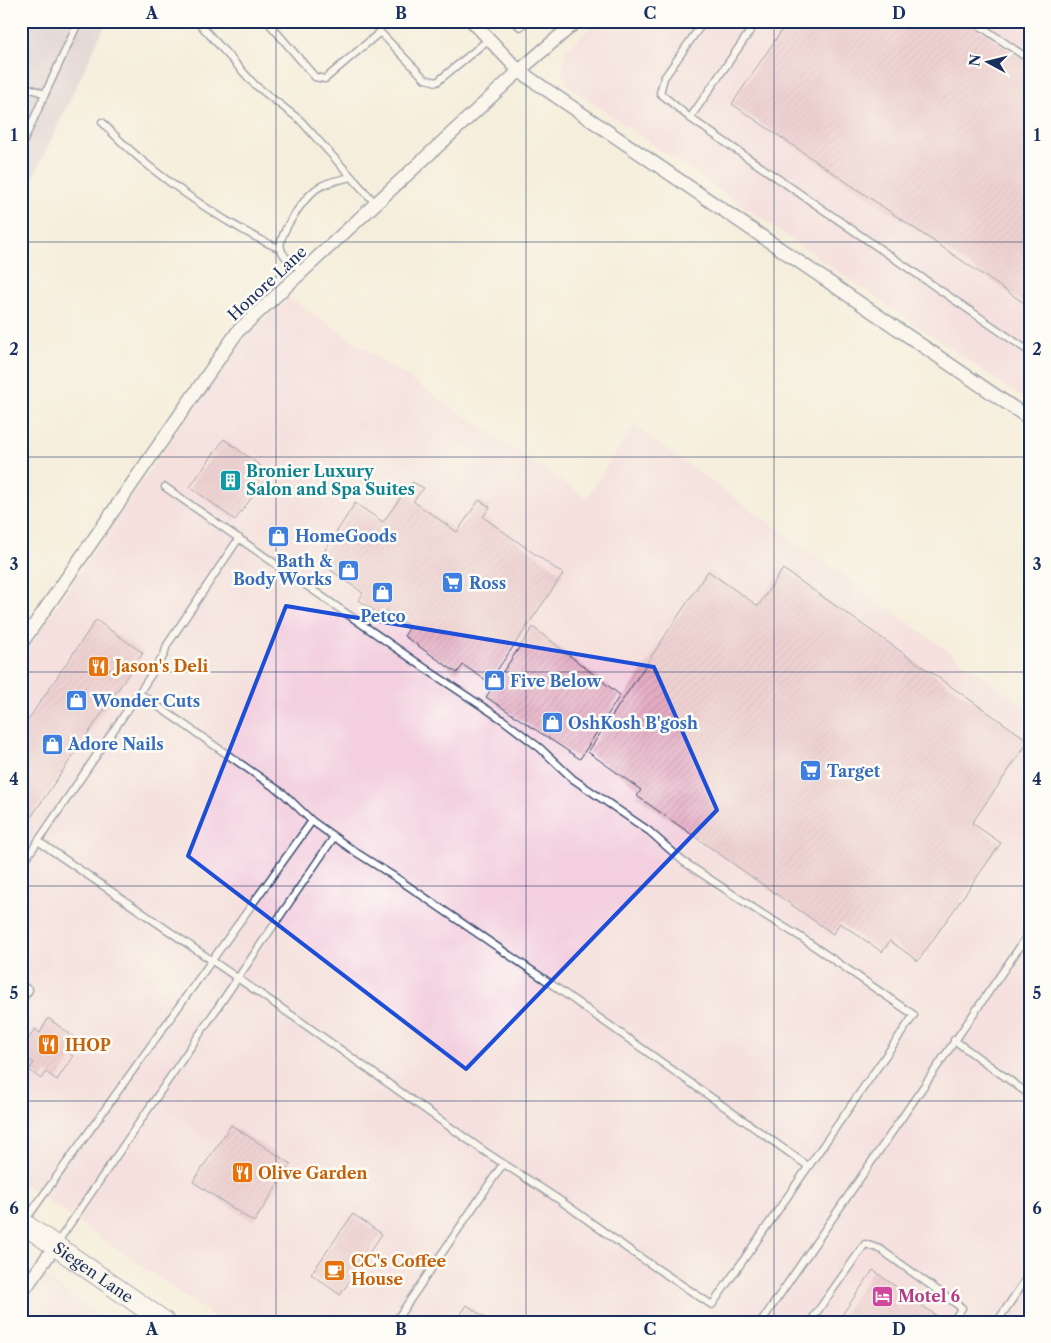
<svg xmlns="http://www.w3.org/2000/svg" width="1051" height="1343" viewBox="0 0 1051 1343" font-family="'Libre Caslon Text',serif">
  <defs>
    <pattern id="building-hatch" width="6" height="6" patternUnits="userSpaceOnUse" patternTransform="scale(1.25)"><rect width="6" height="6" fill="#e4acc3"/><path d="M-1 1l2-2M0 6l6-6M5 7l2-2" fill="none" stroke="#c394aa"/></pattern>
  </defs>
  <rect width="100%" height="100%" fill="#fdfcf7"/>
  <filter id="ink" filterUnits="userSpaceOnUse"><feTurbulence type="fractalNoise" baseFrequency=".02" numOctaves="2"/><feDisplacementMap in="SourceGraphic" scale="10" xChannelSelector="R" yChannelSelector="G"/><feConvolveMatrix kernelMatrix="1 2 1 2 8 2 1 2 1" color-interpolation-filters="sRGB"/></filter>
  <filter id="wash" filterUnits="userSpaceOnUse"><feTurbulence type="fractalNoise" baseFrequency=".0096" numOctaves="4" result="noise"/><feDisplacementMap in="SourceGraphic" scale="20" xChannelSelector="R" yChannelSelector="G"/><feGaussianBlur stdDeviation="1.12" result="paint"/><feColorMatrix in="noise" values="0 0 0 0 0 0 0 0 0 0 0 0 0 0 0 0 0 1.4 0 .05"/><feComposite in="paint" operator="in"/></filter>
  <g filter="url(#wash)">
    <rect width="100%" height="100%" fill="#f6eedc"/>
    <g fill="#f3cfdf">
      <polygon points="598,21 1030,21 1030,403 568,86 565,81 562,69 566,50"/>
      <polygon points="290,298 586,498 634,426 1030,710 1030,1322 222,1322 21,1182 21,658 216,373 246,334"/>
      <polygon points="43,1275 109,1322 21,1322 21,1306"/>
    </g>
    <polygon fill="#cfbdce" points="21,21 107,21 21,204"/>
    <g id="blocks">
      <g fill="url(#building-hatch)">
        <polygon points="788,21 967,21 1030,64 1030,307 732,104"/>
        <polygon points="224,439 270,473 235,520 190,487"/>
        <polygon points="412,482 424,488 413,501 457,532 479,500 490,507 483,517 563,574 489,682 463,665 457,673 404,636 410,627 385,610 382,616 359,600 363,593 318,561 355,503 383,522"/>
        <polygon points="783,569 1029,741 972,823 1001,843 918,961 890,941 882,952 840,923 833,934 637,796 641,790 588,752 708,571 758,606"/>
        <polygon points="96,620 143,653 21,832 21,730"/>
        <polygon points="533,627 620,695 580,759 486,697"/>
        <polygon points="48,1018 78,1040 69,1053 73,1056 57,1080 46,1072 41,1079 29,1070 34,1063 21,1055 21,1050 35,1029 40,1033"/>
        <polygon points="231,1125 291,1164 254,1222 193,1182"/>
        <polygon points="353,1214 382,1234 340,1295 311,1274"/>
        <polygon points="873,1270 945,1322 837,1322"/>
        <polygon points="467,1305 491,1322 456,1322"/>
      </g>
    </g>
  </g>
  <g filter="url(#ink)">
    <use href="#blocks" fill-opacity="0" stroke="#3c4c71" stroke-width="1"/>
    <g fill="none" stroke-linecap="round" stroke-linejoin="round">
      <defs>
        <g id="service">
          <polyline points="197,21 255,85 300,120 376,204"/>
          <polyline points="267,21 315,77 325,79 380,32 425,79 437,82 489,39"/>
          <polyline points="514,21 520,27 526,21"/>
          <polyline points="757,21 690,118 1030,352"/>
          <polyline points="973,21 1030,60"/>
          <polyline points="21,85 45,94 21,147"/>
          <polyline points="45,94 79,21"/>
          <polyline points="690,118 660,93 664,78 704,21"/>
          <path d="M102,122c35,39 80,71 125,99 18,10 35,21 54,28"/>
          <path d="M303,271c-7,-5 -20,-13 -22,-22 -4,-14 23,-50 34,-59 10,-8 24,-10 36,-13"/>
          <polyline points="139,693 284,794 312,821 357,853 395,877 547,981 808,1166"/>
          <polyline points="38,841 297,1019 484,1151 561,1201 635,1254 712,1305 914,1015 799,936 761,913 684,862 649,831 573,779 540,748 503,720 429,671 165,487"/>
          <polyline points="21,866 139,693 164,655 167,645 239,538"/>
          <polyline points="21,985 29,990 21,1001"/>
          <polyline points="954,1040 1030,1095"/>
          <polyline points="24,1222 312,821"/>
          <polyline points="57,1243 334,837"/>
          <polyline points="395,1322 503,1164"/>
          <polyline points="761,1322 1030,932"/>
          <polyline points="810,1322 865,1244 880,1249 962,1308 952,1322"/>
          <polyline points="997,1322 1030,1273"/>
        </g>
        <g id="minor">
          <polyline points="472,21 519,71 1030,419"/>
          <polyline points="21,644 238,331 519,71 577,21"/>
          <polyline points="21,1294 55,1246"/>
        </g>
        <g id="primary">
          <path id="s1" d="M21,1222l144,100"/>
        </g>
      </defs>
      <use href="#service" stroke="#3c4c71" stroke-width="9"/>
      <use href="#minor" stroke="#3c4c71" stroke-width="15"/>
      <use href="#primary" stroke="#3c4c71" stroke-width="22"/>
      <use href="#service" stroke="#fff" stroke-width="6"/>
      <use href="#minor" stroke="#fff" stroke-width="12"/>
      <use href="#primary" stroke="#fff" stroke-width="20"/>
    </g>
  </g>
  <path d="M0 0H1051V1343H0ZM286,606l368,61 63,143 -251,259 -278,-213z" fill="#f6eedc" fill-opacity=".55" fill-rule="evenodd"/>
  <path fill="none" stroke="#1d4ed8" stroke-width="4" stroke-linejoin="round" d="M286,606l368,61 63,143 -251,259 -278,-213z"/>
  <path fill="none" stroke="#1b2f5e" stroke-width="1" stroke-opacity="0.55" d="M276,21v1301M526,21v1301M774,21v1301M21,242h1009M21,457h1009M21,672h1009M21,886h1009M21,1101h1009"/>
  <defs>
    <symbol id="building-square" viewBox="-11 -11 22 22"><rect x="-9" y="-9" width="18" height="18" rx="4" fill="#0f9aa8" stroke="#fdfcf7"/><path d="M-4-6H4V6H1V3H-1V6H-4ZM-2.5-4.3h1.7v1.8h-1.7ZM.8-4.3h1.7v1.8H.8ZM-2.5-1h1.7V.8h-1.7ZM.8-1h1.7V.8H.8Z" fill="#fff"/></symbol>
    <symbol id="shop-square" viewBox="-11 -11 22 22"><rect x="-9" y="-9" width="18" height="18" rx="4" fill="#3f7fe0" stroke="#fdfcf7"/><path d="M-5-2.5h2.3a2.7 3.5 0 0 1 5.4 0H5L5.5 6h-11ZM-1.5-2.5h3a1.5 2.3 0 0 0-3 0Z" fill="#fff"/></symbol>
    <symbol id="supermarket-square" viewBox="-11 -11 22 22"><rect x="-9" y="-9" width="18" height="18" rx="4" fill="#3f7fe0" stroke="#fdfcf7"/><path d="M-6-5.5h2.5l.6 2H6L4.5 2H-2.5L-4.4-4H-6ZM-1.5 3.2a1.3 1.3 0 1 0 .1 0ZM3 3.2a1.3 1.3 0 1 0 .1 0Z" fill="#fff"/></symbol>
    <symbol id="restaurant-square" viewBox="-11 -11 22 22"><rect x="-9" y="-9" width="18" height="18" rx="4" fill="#e8710a" stroke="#fdfcf7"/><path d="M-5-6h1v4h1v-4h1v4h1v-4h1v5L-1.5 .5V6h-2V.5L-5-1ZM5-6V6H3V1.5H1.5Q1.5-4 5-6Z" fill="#fff"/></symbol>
    <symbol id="cafe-square" viewBox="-11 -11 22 22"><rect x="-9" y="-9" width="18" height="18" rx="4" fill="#e8710a" stroke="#fdfcf7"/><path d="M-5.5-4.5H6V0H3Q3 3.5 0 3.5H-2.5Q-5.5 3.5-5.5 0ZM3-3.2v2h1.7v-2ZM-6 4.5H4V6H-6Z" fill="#fff"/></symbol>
    <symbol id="hotel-square" viewBox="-11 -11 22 22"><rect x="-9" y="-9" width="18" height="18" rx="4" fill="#d1479c" stroke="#fdfcf7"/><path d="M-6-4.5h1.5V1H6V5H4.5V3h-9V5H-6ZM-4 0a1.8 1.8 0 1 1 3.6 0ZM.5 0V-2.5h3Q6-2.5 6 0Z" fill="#fff"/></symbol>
  </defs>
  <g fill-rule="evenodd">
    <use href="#building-square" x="218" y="468" width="25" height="25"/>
    <use href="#shop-square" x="266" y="524" width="25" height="25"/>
    <use href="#shop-square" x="336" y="558" width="25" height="25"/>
    <use href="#supermarket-square" x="440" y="570" width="25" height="25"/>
    <use href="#shop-square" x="370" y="580" width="25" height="25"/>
    <use href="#restaurant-square" x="86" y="654" width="25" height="25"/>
    <use href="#shop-square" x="482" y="668" width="25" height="25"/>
    <use href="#shop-square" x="64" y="688" width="25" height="25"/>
    <use href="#shop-square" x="540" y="710" width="25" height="25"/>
    <use href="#shop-square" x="40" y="732" width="25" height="25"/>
    <use href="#supermarket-square" x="798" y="758" width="25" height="25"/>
    <use href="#restaurant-square" x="36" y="1032" width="25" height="25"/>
    <use href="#restaurant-square" x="230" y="1160" width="25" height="25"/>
    <use href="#cafe-square" x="322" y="1258" width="25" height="25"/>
    <use href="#hotel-square" x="870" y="1284" width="25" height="25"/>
  </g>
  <g text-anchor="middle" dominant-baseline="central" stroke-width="5" stroke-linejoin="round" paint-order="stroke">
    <g font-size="16" fill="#1b2f5e" stroke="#fdfcf7">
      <text transform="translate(267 283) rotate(-43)">Honore Lane</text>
      <text stroke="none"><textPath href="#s1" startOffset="88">Siegen Lane</textPath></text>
    </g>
    <g font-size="16" font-weight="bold" fill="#0d838f" stroke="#fdfcf7" text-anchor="start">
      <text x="246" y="471">Bronier Luxury<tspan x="246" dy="18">Salon and Spa Suites</tspan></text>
    </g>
    <g font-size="16" font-weight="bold" fill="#366cbe" stroke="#fdfcf7" text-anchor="start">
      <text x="295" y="536">HomeGoods</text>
      <text x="332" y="561" text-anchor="end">Bath &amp;<tspan x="332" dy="18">Body Works</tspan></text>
      <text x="469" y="583">Ross</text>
      <text x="383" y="616" text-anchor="middle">Petco</text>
      <text x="510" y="681">Five Below</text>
      <text x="92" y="701">Wonder Cuts</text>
      <text x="568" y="723">OshKosh B'gosh</text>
      <text x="68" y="744">Adore Nails</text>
      <text x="827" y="771">Target</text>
    </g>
    <g font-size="16" font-weight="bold" fill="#c56008" stroke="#fdfcf7" text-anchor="start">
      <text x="115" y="666">Jason's Deli</text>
      <text x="65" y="1045">IHOP</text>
      <text x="258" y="1173">Olive Garden</text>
      <text x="351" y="1261">CC's Coffee<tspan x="351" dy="18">House</tspan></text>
    </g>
    <g font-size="16" font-weight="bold" fill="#b23c85" stroke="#fdfcf7" text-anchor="start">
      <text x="898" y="1296">Motel 6</text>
    </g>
  </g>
  <rect width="1051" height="1343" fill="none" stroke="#fdfcf7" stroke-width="55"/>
  <g transform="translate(988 62) rotate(277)" stroke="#fdfcf7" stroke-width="4" paint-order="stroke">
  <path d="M0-4L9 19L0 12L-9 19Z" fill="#1b2f5e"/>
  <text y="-8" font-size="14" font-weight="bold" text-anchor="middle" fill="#1b2f5e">N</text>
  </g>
  <rect x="28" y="28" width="996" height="1288" fill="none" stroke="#1b2f5e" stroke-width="2"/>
  <g font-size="16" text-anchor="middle" font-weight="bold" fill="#1b2f5e">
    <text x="152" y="19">A</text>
    <text x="401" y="19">B</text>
    <text x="650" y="19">C</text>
    <text x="899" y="19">D</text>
    <text x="14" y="141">1</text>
    <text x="1037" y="141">1</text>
    <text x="14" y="355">2</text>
    <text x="1037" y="355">2</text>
    <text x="14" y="570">3</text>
    <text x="1037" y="570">3</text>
    <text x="14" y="785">4</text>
    <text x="1037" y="785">4</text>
    <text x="14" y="999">5</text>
    <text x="1037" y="999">5</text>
    <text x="14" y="1214">6</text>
    <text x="1037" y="1214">6</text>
    <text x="152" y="1335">A</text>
    <text x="401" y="1335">B</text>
    <text x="650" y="1335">C</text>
    <text x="899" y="1335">D</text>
  </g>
</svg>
